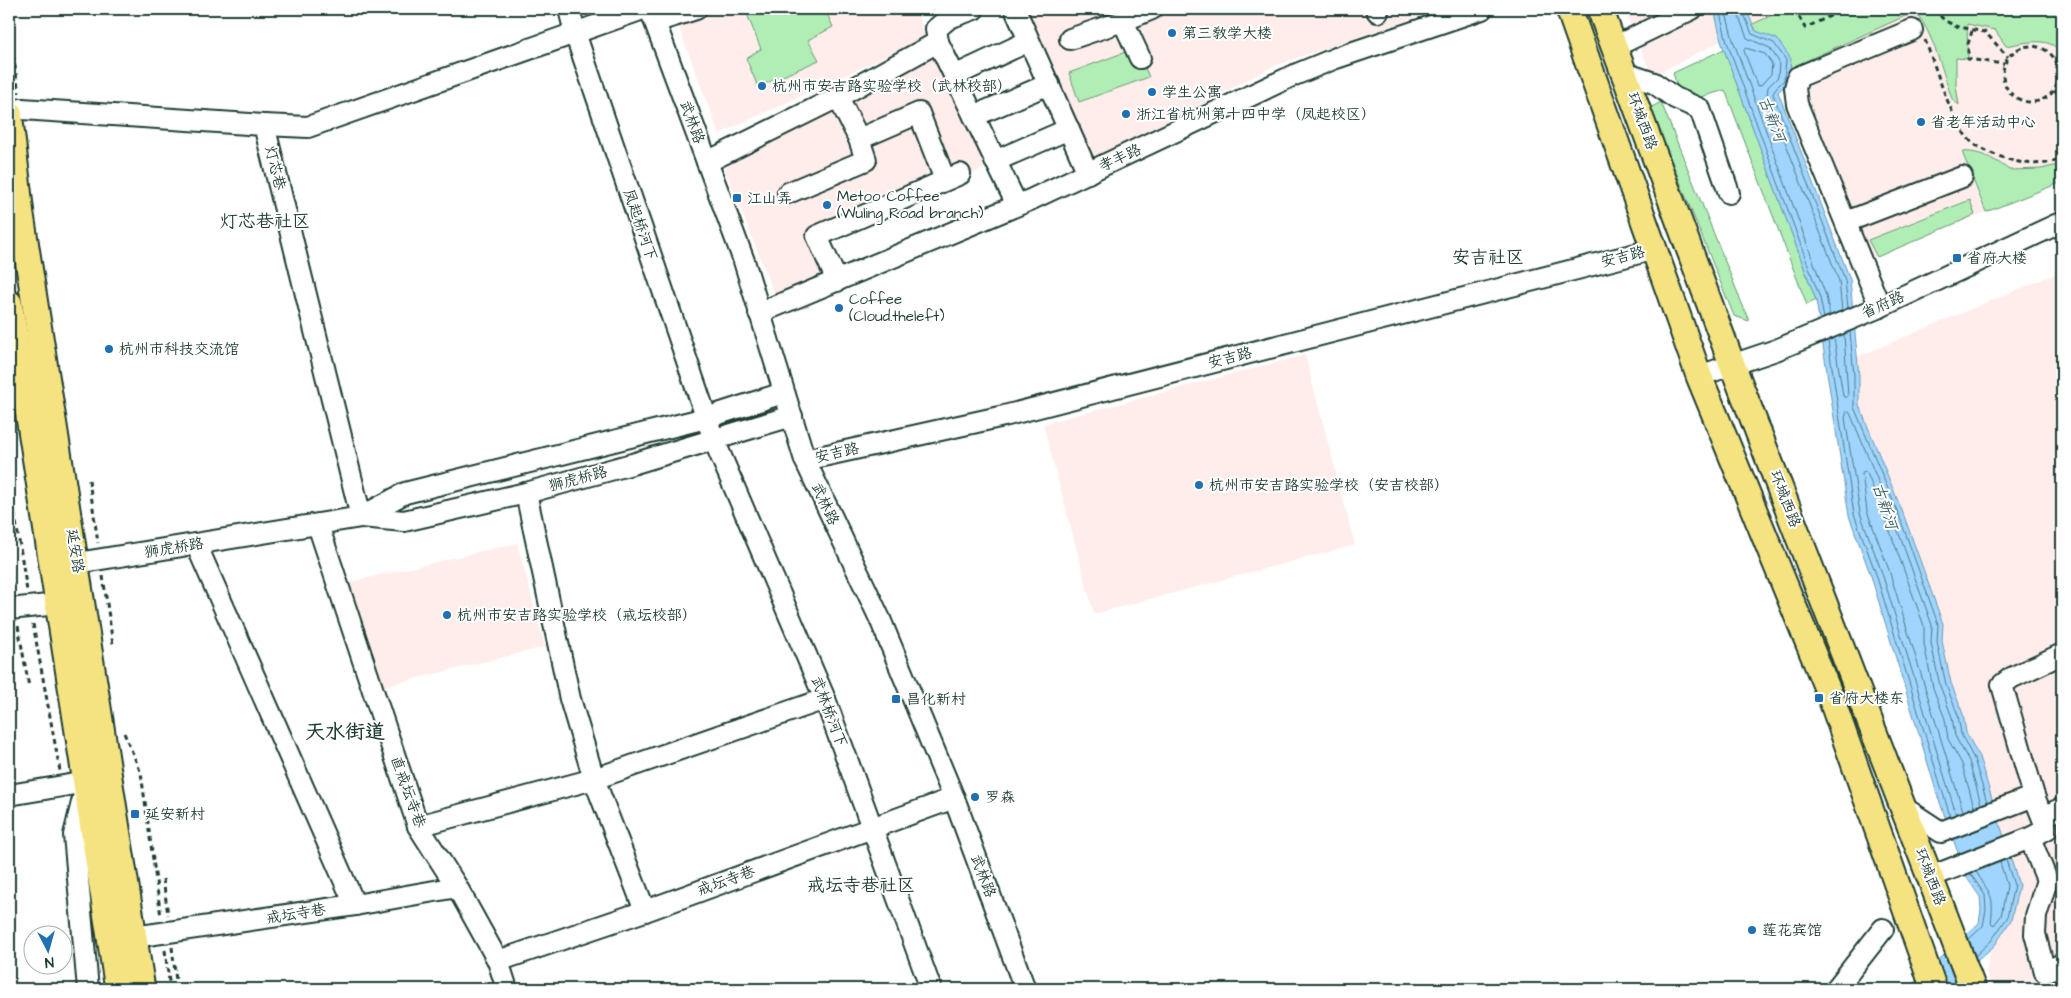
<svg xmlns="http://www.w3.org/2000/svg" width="2071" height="998" viewBox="0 0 2071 998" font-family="'Architects Daughter','LXGW WenKai TC',sans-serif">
  <rect width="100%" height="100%" fill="#fff"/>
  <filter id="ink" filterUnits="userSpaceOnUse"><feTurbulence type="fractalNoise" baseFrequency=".02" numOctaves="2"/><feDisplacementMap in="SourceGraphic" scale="10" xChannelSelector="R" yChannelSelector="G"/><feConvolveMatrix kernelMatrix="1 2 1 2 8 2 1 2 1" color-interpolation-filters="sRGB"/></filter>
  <g filter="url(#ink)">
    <g fill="#ffedeb">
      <polygon points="672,9 936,9 918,15 927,37 719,134"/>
      <polygon points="1021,9 1440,9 1274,66 1091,162"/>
      <polygon points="1624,9 2062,9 2062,173 1994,196 1967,161 1986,212 1867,260 1753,25 1652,76"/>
      <polygon points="936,51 992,165 827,238 839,272 776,298 725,170 730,161"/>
      <polygon points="2062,271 2062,989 1993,989 1986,973 1994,930 1850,404 1857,357"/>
      <polygon points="1305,355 1355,545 1094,614 1043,424"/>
      <polygon points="517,543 545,647 381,687 346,583"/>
    </g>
    <g fill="#b0eeb5" stroke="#689674">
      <polygon points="745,9 825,9 833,27 808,40 819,60 758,87 746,58 761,49"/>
      <path d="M1785,9h277v48c-7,-23 -39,-14 -56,-11l-11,-16 -28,-6 1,35 -12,-1v28l3,19 -7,-6c-7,-20 -22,-76 -38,-87l-137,62 -5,-3 -19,-47z"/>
      <polygon points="1136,48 1149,77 1079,102 1069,73"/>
      <polygon points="1724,49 1816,300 1807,305 1725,90 1701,97 1678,90 1673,73"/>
      <polygon points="1661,102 1749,321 1734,316 1650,108"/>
      <path d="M1962,152c16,-2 35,8 47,18l32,-1 21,-5v18l-76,30z"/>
      <polygon points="1970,200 1975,215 1877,257 1868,240"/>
    </g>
    <polygon fill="#9fd5fe" stroke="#6c98ad" points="1714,9 1746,9 1756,31 1777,39 1791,59 1789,82 1778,92 1850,279 1859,376 1859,405 1904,516 1943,624 1942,641 1951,683 1963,714 1966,732 1979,757 2019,885 2011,920 1995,945 1946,989 1907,989 1979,923 1981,910 1980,897 1967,878 1938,797 1871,576 1849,516 1816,300 1722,44"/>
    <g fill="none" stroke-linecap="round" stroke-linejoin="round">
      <g stroke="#527a85" stroke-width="1">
        <polyline points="1719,9 1727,42 1820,298 1824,318"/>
        <polyline points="1725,9 1733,40 1826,296 1830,316"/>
        <polyline points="1736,9 1747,38 1770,48 1779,62 1778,77 1768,87 1767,95 1839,281 1842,311"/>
        <polyline points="1742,9 1752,34 1774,43 1786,60 1784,80 1775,89 1773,94 1845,280 1848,308"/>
        <polygon points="1746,48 1765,54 1772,64 1771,74 1760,86 1757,85 1744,51"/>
        <polyline points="1850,332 1854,376 1854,407 1900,518 1938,624 1937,642 1946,685 1958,715 1961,734 1974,759 1987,802"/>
        <polyline points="1834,338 1843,396 1846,398 1848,396 1844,334"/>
        <polyline points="1828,341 1854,514 1876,574 1950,816"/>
        <polyline points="1963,811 1889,570 1867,511 1862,474 1864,471 1867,473 1887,523 1924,626 1924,644 1933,688 1945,719 1948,739 1962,764 1974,807"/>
        <polyline points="1956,814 1882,573 1860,513 1845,418 1847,411 1850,413 1894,520 1932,625 1931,643 1940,686 1952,717 1955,736 1969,761 1981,804"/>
        <path d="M1976,871c13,24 19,21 15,52l3,2 7,-9 6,-30 -7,-24"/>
        <polyline points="1969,939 1983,926 1986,910 1985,895 1970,873"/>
        <polyline points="1975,956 1991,941 2007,918 2014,885 2006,860"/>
      </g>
      <defs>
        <g id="minor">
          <polyline points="569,9 575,33 714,440 825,699 931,989"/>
          <polyline points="650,9 744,261 805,460 880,619 954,798 1025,989"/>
          <polyline points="1015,9 1088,173"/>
          <polyline points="1376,9 1378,12"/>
          <polyline points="655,22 696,9"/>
          <polyline points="1070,39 1123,21"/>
          <polyline points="938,42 1017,205"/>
          <polyline points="1614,47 1692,9"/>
          <polyline points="1140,58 1123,21 1152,9"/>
          <polyline points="1624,73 1654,83 1675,98 1700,109 1729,193"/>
          <polyline points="954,76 1029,41"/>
          <polyline points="838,97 859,139"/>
          <polyline points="9,111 22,109 264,125 361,517 77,563"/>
          <polyline points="974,116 1049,84"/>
          <polyline points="264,125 308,127 643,9"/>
          <polyline points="995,161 1069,129"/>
          <polyline points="707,162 838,97 938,42 936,29 949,18 974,9"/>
          <polyline points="788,193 866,160 859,139 919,113 945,180"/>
          <polyline points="1846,222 1962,177"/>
          <polyline points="837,281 817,236 960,174"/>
          <polyline points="1880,307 1797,104 1795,88 1798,77 1912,30"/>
          <polyline points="759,313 1030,200 1292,76 1336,58 1482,9"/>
          <polyline points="1699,376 1776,350 1880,307 2062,222"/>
          <polyline points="783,393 706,418 405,493 361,517 404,521 526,493 632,464 792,416"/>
          <polyline points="805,460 1004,416 1655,249"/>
          <polyline points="526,493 570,699 594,779 645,911"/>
          <polyline points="318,525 418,826 457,887 498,961 507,989"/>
          <polyline points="196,544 355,905"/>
          <polyline points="9,609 58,604"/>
          <polyline points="9,795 87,782 74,835 88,989"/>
          <polyline points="2034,796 2002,685 2011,678 2062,654"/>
          <polyline points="1903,807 1941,832 2034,796 2047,829 2030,838 1930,877"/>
          <polyline points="2043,817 2062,808"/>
          <polyline points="418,826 594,779 825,699"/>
          <polyline points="2030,838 2047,880 2036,916 2035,934 2045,972 2062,964"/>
          <polyline points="134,937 355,905 457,887"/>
          <polyline points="498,961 645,911 954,798"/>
          <polyline points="1836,989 1883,929"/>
        </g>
        <g id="major">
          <polyline points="1569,9 1699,376 1831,698 1934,989"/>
          <polyline points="1600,9 1732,364 1973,989"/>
          <polyline points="9,112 21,215 142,989"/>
          <polyline points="9,303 25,391 118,989"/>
        </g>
      </defs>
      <use href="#minor" stroke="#1f3d34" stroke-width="24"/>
      <use href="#major" stroke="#1f3d34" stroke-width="29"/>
      <g stroke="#1f3d34" stroke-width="3" stroke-dasharray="5 4" stroke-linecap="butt">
        <polyline points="1795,9 1805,28 1845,9"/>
        <polyline points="1934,9 1944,20 1955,26 1985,32 2008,57"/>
        <polyline points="9,29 19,93"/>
        <polyline points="1972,31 1968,44 1968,59 2004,64"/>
        <path d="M1925,40c12,31 22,68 41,96 6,8 16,13 25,17 24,10 46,15 71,6"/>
        <circle cx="2031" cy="74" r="28"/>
        <polyline points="2054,91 2062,95"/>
        <polyline points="9,478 27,591"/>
        <polyline points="89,480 98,543"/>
        <polyline points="9,565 13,591"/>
        <polyline points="103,576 113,645"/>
        <polyline points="33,624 60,771"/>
        <polyline points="18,626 29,687"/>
        <polyline points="124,733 141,773 161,917"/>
        <polyline points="163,879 168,915"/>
        <polyline points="172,947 176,981"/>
        <polyline points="165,950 170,989"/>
      </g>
      <use href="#minor" stroke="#fff" stroke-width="20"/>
      <use href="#major" stroke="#f5e382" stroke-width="25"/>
    </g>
  </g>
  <g fill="#1f6fb2" stroke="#fff" stroke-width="2">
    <circle cx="1172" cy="33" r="5"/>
    <circle cx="762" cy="86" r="5"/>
    <circle cx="1152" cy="92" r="5"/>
    <circle cx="1126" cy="114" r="5"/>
    <circle cx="1921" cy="122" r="5"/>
    <rect x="732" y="193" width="10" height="10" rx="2.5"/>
    <circle cx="827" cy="205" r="5"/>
    <rect x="1952" y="253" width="10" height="10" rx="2.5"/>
    <circle cx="839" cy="308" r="5"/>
    <circle cx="109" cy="349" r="5"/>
    <circle cx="1199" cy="485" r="5"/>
    <circle cx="447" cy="615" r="5"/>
    <rect x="1814" y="693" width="10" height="10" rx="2.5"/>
    <rect x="891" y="694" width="10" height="10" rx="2.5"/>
    <circle cx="975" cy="797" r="5"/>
    <rect x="130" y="809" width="10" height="10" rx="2.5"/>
    <circle cx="1752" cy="930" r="5"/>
  </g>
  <g text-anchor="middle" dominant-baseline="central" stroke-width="4" stroke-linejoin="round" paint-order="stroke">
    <g font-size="15" fill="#1f3d34" stroke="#fff" text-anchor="start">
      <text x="1182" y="33">第三教学大楼</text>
      <text x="772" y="86">杭州市安吉路实验学校（武林校部）</text>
      <text x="1162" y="92">学生公寓</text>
      <text x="1136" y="114">浙江省杭州第十四中学（凤起校区）</text>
      <text x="1931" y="122">省老年活动中心</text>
      <text x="837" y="196">Metoo Coffee<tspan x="837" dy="17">(Wuling Road branch)</tspan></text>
      <text x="747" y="198">江山弄</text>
      <text x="1967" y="258">省府大楼</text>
      <text x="849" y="299">Coffee<tspan x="849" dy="17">(Cloud.theleft)</tspan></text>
      <text x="119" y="349">杭州市科技交流馆</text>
      <text x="1209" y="485">杭州市安吉路实验学校（安吉校部）</text>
      <text x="457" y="615">杭州市安吉路实验学校（戒坛校部）</text>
      <text x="1829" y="698">省府大楼东</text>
      <text x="906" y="699">昌化新村</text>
      <text x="985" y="797">罗森</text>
      <text x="145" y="814">延安新村</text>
      <text x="1762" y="930">莲花宾馆</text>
    </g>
    <g font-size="15" fill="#1f3d34" stroke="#fff">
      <text transform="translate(1642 121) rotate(70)">环城西路</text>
      <text transform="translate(692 122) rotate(70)">武林路</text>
      <text transform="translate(1120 158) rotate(-25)">孝丰路</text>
      <text transform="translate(275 168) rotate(76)">灯芯巷</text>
      <text transform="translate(640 225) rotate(71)">凤起桥河下</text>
      <text transform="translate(1623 257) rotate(-14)">安吉路</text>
      <text transform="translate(1883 305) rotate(-24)">省府路</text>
      <text transform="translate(1230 358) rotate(-14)">安吉路</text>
      <text transform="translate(837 453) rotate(-13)">安吉路</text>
      <text transform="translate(578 479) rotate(-15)">狮虎桥路</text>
      <text transform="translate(1785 499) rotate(69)">环城西路</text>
      <text transform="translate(825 504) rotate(65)">武林路</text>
      <text transform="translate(174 548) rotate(-9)">狮虎桥路</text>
      <text transform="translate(75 551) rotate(81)">延安路</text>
      <text transform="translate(829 712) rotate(69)">武林桥河下</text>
      <text transform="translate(408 792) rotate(70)">直戒坛寺巷</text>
      <text transform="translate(983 876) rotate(69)">武林路</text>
      <text transform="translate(1930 877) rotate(69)">环城西路</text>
      <text transform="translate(726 881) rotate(-20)">戒坛寺巷</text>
      <text transform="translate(296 914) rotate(-9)">戒坛寺巷</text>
    </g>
    <g font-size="16" font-style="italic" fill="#3f6366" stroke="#fff">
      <text transform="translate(1772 119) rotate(69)">古新河</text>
      <text transform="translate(1885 506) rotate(72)">古新河</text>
    </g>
    <g font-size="18" fill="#1f3d34" stroke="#fff">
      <text x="265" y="221">灯芯巷社区</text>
      <text x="1488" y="257">安吉社区</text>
      <text x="861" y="885">戒坛寺巷社区</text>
    </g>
    <g font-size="20" font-weight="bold" fill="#1f3d34" stroke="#fff">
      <text x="345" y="732">天水街道</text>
    </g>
  </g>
  <rect width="2071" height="998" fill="none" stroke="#fff" stroke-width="30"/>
  <rect x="15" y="15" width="2041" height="968" fill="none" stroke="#1f3d34" stroke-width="2" filter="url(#ink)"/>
  <g transform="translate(48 950) rotate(174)"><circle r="24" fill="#ffffff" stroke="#a5b1ae"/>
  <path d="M0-4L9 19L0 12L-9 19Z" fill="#1f6fb2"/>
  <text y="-8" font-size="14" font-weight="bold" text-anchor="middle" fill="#1f3d34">N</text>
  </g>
</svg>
